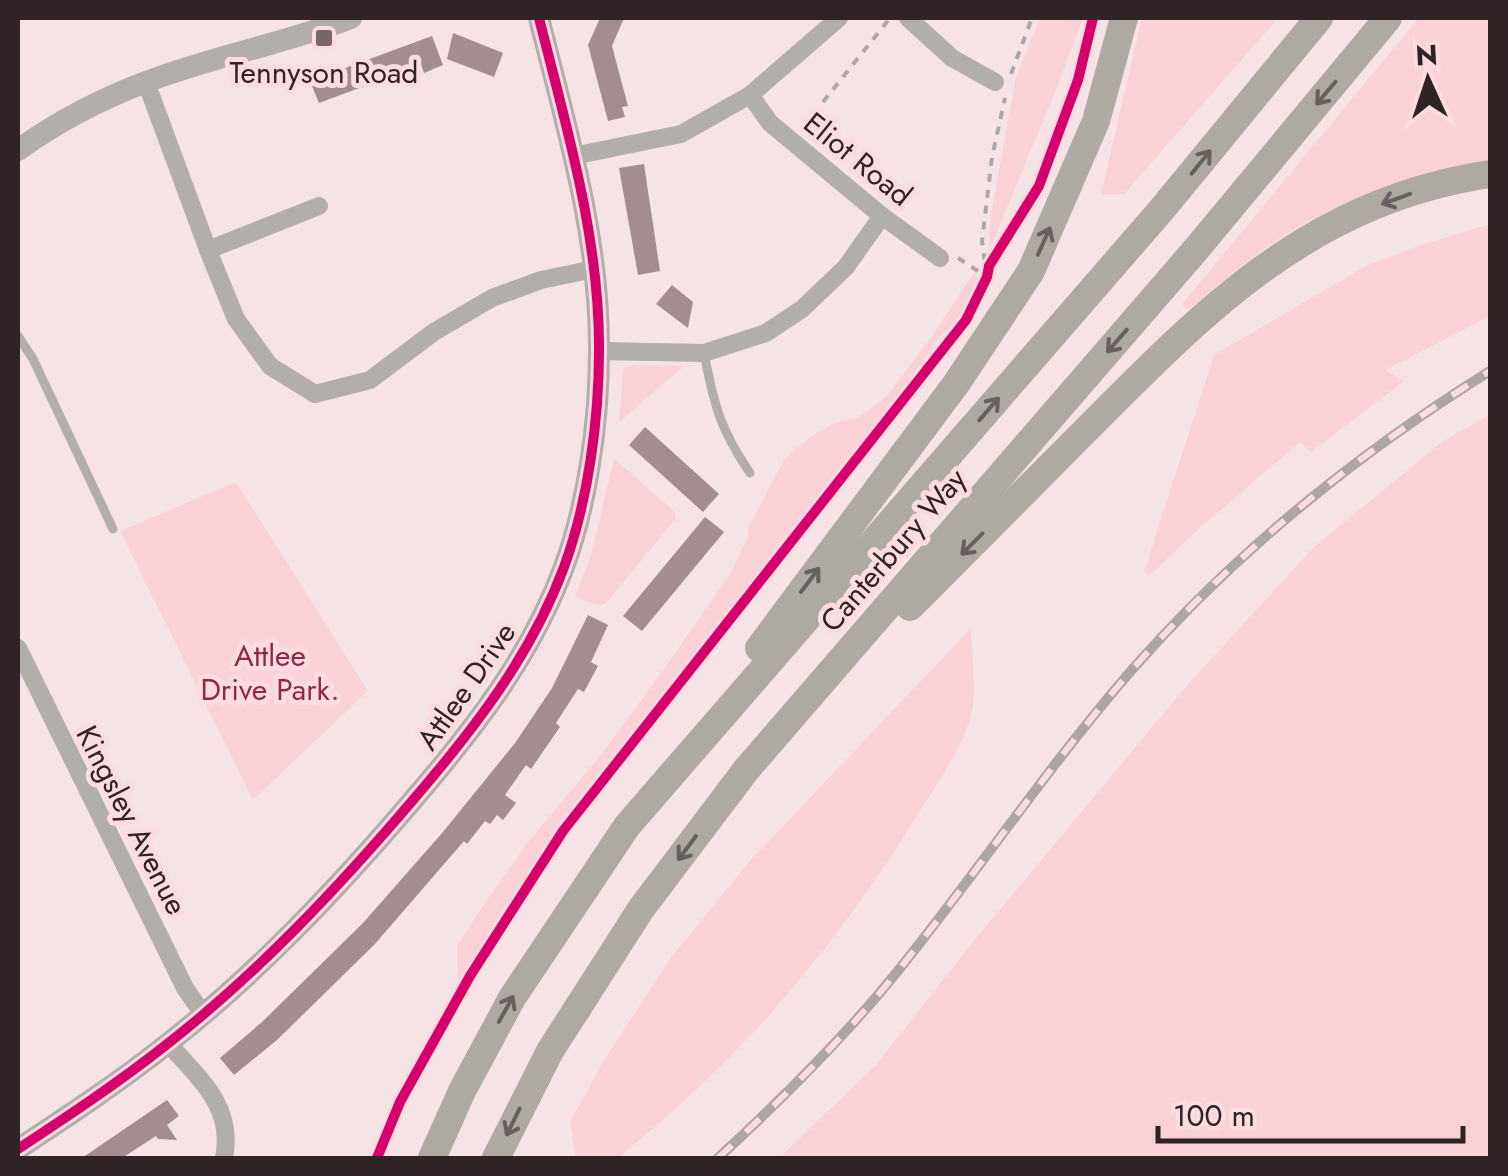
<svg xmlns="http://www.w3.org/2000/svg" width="1508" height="1176" viewBox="0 0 1508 1176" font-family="Jost,sans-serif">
  <rect width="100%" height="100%" fill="#f5e3e6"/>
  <g fill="#fad1d7">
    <polygon points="1040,18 1083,18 1056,90 989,251 991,215 1016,77"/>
    <polygon points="1142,18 1278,18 1124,194 1101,194"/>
    <path d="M1419,18h71v142c-84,15 -166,44 -235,96 -23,17 -45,35 -67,54l-6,-6z"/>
    <polygon points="1490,224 1490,316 1385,370 1404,381 1311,452 1300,442 1202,526 1149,576 1144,572 1214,355 1366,266 1421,245"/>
    <polygon points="977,268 976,285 951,331 943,333 890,408 644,716 573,809 511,897 458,987 457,946 483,906 528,842 608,746 666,666 730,574 748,537 748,528 785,458 809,438 833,424 859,417 887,396 932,336"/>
    <polygon points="632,365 684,366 619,422 623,372 625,368"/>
    <polygon points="1490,415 1490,1158 779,1158 876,1065 976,938 1191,681 1314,547 1442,442"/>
    <polygon points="614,459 674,511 676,518 606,603 599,606 575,597 592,552"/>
    <polygon points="236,482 368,691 253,800 120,531"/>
    <path d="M971,628c1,22 5,66 1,84 -8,34 -35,72 -54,102 -55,89 -118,172 -192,247 -34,34 -71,66 -108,97h-42l-6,-36 33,-60 69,-106 78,-95z"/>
  </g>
  <g fill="#a48d91">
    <polygon points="600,18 624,18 612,46 628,106 622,107 625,117 608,121 588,45"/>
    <polygon points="453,33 503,53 494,77 447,59"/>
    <polygon points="432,36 443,65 424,73 421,65 319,103 310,81"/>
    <polygon points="644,164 660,271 638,275 619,168"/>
    <polygon points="672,285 693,302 688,328 656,304"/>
    <polygon points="645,427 719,494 703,512 629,445"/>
    <polygon points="705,517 724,532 642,631 623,616"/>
    <polygon points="588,615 608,625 591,662 598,666 584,692 578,689 556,723 560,727 531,769 526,765 505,795 516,803 503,820 497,815 490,824 485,821 467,844 464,841 374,945 277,1040 234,1075 220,1058 262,1022 363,923 443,832 515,743 552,688"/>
    <polygon points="167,1100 179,1116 167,1125 177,1140 158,1139 156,1136 122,1158 82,1158"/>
  </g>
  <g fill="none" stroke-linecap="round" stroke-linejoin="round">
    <g stroke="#aca8a5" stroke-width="4" stroke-dasharray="8 8" stroke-linecap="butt">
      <polyline points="1011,74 1032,18"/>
      <polyline points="803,127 890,18"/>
      <polyline points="958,258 987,277"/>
      <polyline points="987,277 982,241 992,157 1005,98"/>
    </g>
    <g stroke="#b2aea9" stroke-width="9">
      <polyline points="18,336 33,359 113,529"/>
      <path d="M704,353c10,52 16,76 46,120"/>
    </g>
    <g stroke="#b2aea9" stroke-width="18">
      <polyline points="908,18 952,58 995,82"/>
      <polyline points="146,82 208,250 236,319 270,366 315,394 370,380 434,332 492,298 541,280 594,269"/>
      <polyline points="750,95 770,123 882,216 940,258"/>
      <polyline points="573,156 681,134 750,95 839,18"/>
      <polyline points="208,250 319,206"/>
      <polyline points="599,351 704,353 766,333 802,309 846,267 882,216"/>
      <polyline points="18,648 185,988 203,1014"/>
      <path d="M168,1043c32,37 66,63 56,115"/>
    </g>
    <g stroke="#b2aea9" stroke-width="22">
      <path d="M18,150c39,-28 83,-51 128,-68 67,-26 138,-38 205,-64"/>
      <path d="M18,1149c50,-33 100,-66 148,-104 91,-71 172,-157 247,-245 61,-71 118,-144 151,-233 24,-65 35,-147 35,-216 1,-113 -33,-225 -60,-333"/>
    </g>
    <g stroke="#aeaaa3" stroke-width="28">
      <path d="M910,607c59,-60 118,-119 177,-178 121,-122 225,-228 403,-255"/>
      <polyline points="759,648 956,384 1031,271 1096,121 1124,18"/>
      <polyline points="432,1158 462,1091 512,998 627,826 1163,208 1319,18"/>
      <polyline points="496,1158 550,1051 641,909 746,770 1198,247 1388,18"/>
    </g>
    <defs>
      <path id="rail" d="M718,1158c63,-58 125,-119 179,-186 79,-98 150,-204 233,-300 104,-119 227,-218 360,-301"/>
    </defs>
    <use href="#rail" stroke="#aba5a3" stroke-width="10"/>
    <use href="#rail" stroke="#fcdce0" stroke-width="6" stroke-dasharray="19" stroke-linecap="butt"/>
    <defs>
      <g id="cycleway">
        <path d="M18,1149c50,-33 100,-66 148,-104 91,-71 172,-157 247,-245 61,-71 118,-144 151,-233 24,-65 35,-147 35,-216 1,-113 -33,-225 -60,-333"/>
        <polyline points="377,1158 400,1102 470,976 563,831 966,320 987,277 989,266 1039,186 1078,80 1093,18"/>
      </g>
    </defs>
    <use href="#cycleway" stroke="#fcdce0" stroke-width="16"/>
    <use href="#cycleway" stroke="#d6006c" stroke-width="10"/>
  </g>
  <defs><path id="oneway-shaft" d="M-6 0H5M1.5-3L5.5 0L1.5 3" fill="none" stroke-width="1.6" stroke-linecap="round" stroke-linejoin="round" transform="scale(2.5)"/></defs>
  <g stroke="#68605e">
    <use href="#oneway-shaft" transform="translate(1326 93) rotate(130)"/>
    <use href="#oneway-shaft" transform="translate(1201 162) rotate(-51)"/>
    <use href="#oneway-shaft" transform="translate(1396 199) rotate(160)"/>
    <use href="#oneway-shaft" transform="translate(1044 241) rotate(-66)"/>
    <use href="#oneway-shaft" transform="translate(1117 341) rotate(131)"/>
    <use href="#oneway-shaft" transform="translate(989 409) rotate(-49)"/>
    <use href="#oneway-shaft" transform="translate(972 544) rotate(135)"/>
    <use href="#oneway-shaft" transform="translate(810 580) rotate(-53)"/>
    <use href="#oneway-shaft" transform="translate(687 848) rotate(127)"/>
    <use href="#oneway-shaft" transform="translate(506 1009) rotate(-61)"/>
    <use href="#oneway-shaft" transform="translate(513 1122) rotate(116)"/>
  </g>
  <rect fill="#746669" stroke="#fcdce0" stroke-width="4" x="314" y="28" width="20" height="20" rx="5"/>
  <g text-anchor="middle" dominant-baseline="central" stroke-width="10" stroke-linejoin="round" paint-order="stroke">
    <g font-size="30" fill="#2f2325" stroke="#fcdce0">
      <text x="324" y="72">Tennyson Road</text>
    </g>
    <g font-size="30" fill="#2f2325" stroke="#fcdce0">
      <text transform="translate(858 159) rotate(39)">Eliot Road</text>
      <text transform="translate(893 550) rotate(-49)">Canterbury Way</text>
      <text transform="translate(466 686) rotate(-55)">Attlee Drive</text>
      <text transform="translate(132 820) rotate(63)">Kingsley Avenue</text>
    </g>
    <g font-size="30" fill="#902843" stroke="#fcdce0">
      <text x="270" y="655">Attlee<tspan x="270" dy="34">Drive Park.</tspan></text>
    </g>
  </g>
  <rect width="1508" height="1176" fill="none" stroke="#2f2325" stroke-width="40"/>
  <g transform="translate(1428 80) rotate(357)" stroke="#fcdce0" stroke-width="8" paint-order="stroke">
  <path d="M0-8L18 38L0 25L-18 38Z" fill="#2f2325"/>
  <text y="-15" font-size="28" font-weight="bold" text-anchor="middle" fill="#2f2325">N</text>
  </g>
  <path d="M1158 1126v15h305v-15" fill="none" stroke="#2f2325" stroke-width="5"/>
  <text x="1173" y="1126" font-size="30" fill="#2f2325" stroke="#fcdce0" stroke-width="8" paint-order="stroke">100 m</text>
</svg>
